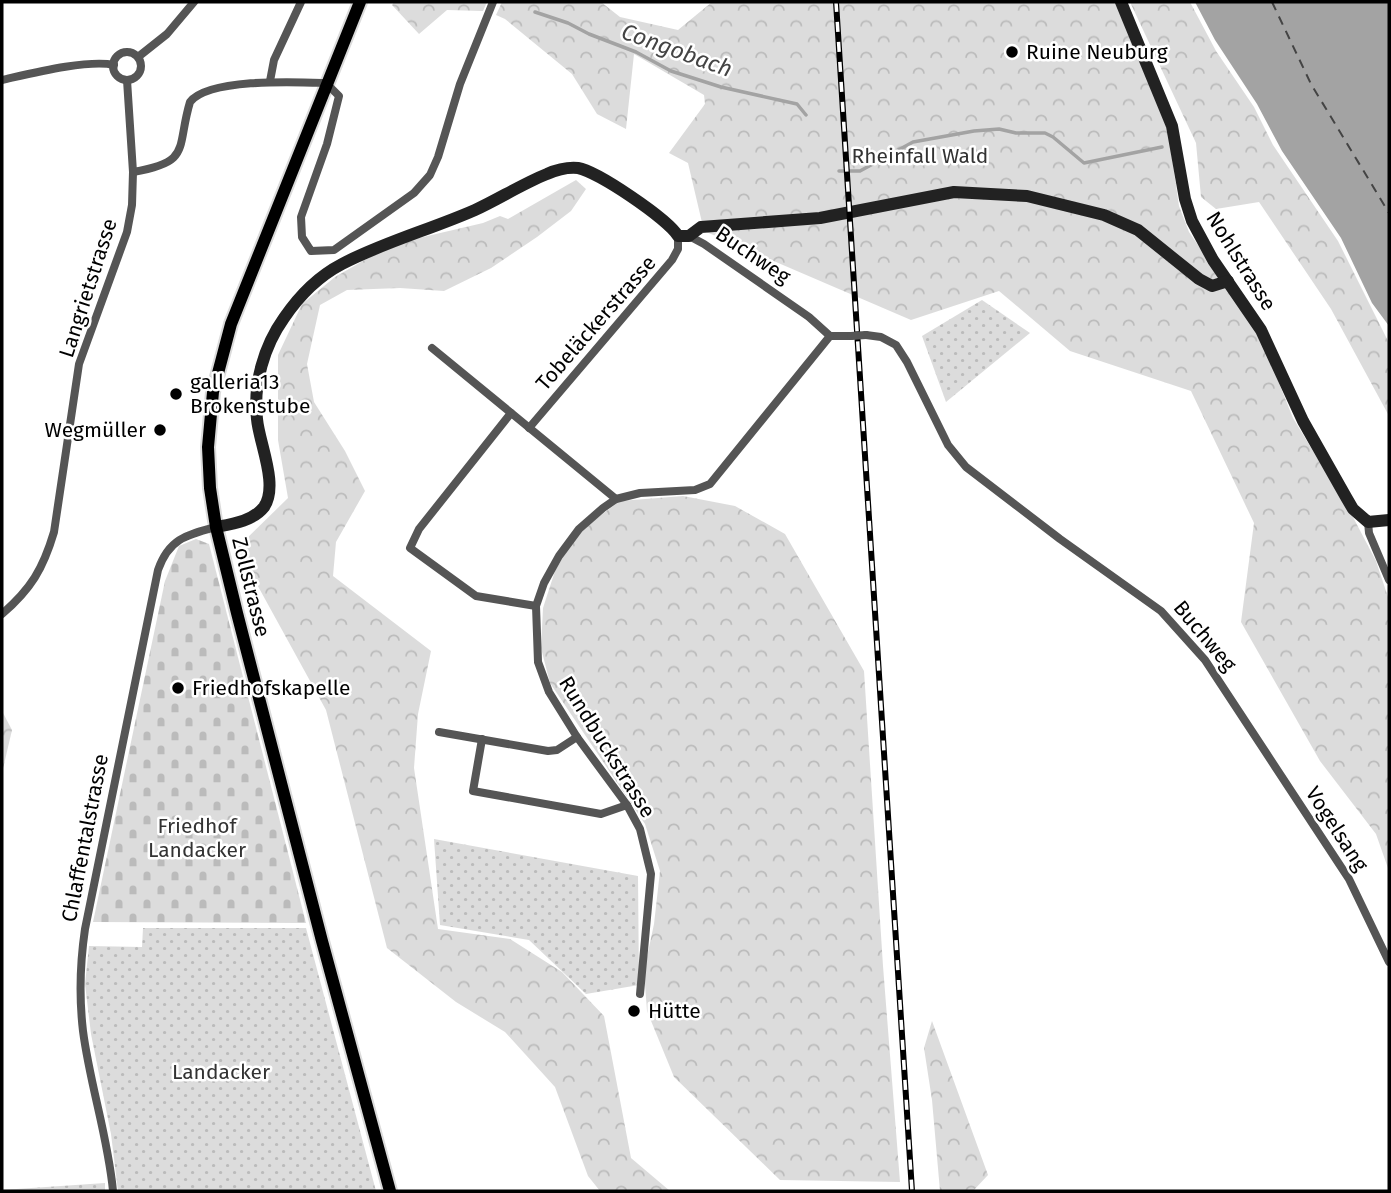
<svg xmlns="http://www.w3.org/2000/svg" width="1391" height="1193" viewBox="0 0 1391 1193" font-family="'Fira Sans',sans-serif">
  <defs>
    <pattern id="green-dots" width="8" height="8" patternUnits="userSpaceOnUse" patternTransform="scale(1.75)"><rect width="8" height="8" fill="#dcdcdc"/><path d="M2 2h.1M6 6h.1" fill="none" stroke="#bbb" stroke-width="1.8" stroke-linecap="round"/></pattern>
    <pattern id="forest-crowns" width="20" height="18" patternUnits="userSpaceOnUse" patternTransform="scale(1.75)"><rect width="20" height="18" fill="#dcdcdc"/><path d="M2 6a3 3 0 1 1 6 0M12 15a3 3 0 1 1 6 0" fill="none" stroke="#bbb"/></pattern>
    <pattern id="cemetery-stones" width="16" height="16" patternUnits="userSpaceOnUse" patternTransform="scale(1.75)"><rect width="16" height="16" fill="#dcdcdc"/><path d="M2 7V4a2 2 0 0 1 4 0v3zM10 15v-3a2 2 0 0 1 4 0v3z" fill="#bbb"/></pattern>
  </defs>
  <rect width="100%" height="100%" fill="#fff"/>
  <g fill="url(#green-dots)">
    <polygon points="982,300 1030,333 946,402 922,336"/>
    <polygon points="434,839 638,876 639,985 586,994 529,940 440,925"/>
    <polygon points="143,928 306,928 376,1191 118,1191 111,1134 91,1034 85,984 89,946 142,947"/>
    <polygon points="105,1183 105,1191 2,1191 2,1190"/>
  </g>
  <g fill="url(#forest-crowns)">
    <polygon points="394,2 487,2 483,11 447,10 419,34 392,5"/>
    <polygon points="502,2 601,2 620,17 678,30 712,2 1115,2 1168,131 1179,206 1189,232 1260,336 1293,418 1354,519 1376,561 1389,600 1389,871 1376,834 1320,761 1241,622 1254,523 1191,391 1070,351 999,291 911,320 704,231 688,163 669,153 705,104 704,95 634,54 626,129 597,114 572,74 505,19 496,15"/>
    <polygon points="1130,2 1190,2 1216,51 1254,107 1273,145 1338,241 1389,343 1389,416 1331,309 1259,202 1216,209 1201,197 1196,143"/>
    <polygon points="576,180 586,189 571,211 537,237 491,268 444,291 400,288 347,290 320,305 307,364 314,402 345,451 365,491 336,542 333,576 431,651 418,714 414,768 438,929 510,939 562,972 604,1016 631,1158 670,1191 600,1191 588,1176 555,1087 505,1032 456,1002 387,948 326,710 237,548 288,498 278,440 278,355 302,304 335,277 382,250 406,241 483,223 500,216 508,219"/>
    <polygon points="683,496 735,506 785,534 864,671 883,966 900,1182 780,1180 674,1077 647,1011 644,971 654,924 660,871 645,824 550,683 541,648 543,608 555,571 578,532 620,501"/>
    <polygon points="2,711 12,730 2,773"/>
    <polygon points="932,1021 988,1175 973,1191 940,1191 932,1100 924,1048"/>
  </g>
  <polygon fill="url(#cemetery-stones)" points="196,539 209,544 306,923 93,922 165,581 179,546"/>
  <polygon fill="#a3a3a3" points="1195,2 1389,2 1389,326 1372,303 1341,238 1282,151 1257,104 1215,40"/>
  <g fill="none" stroke-linecap="round" stroke-linejoin="round">
    <g stroke="#a3a3a3" stroke-width="3.5">
      <polyline points="535,12 568,23 589,34 636,52 671,71 721,87 797,104 806,115"/>
      <polyline points="839,171 860,171 913,142 974,131 999,129 1016,133 1045,133 1053,137 1084,163 1162,147"/>
    </g>
    <polyline stroke="#444" stroke-width="2" stroke-dasharray="9 7" stroke-linecap="butt" points="1272,2 1311,84 1389,213"/>
    <defs>
      <polyline id="primary" points="360,2 231,324 213,392 208,447 210,488 216,527 237,613 322,941 390,1191"/>
    </defs>
    <use href="#primary" stroke="#dbdbdb" stroke-width="16"/>
    <g stroke="#555" stroke-width="8">
      <circle cx="127" cy="66" r="14"/>
      <polyline points="138,57 167,34 194,2"/>
      <path d="M2,80c27,-6 86,-21 112,-15"/>
      <polyline points="270,81 274,60 301,2"/>
      <path d="M133,172c59,-10 43,-23 57,-70 19,-24 106,-20 136,-19l13,13 -12,48 -26,73 1,20 9,14 23,-1 80,-57 16,-18 8,-18 22,-73 33,-82"/>
      <polyline points="689,236 704,244 809,317 830,336 851,336"/>
      <polyline points="866,335 881,337 896,345 907,362 948,445 966,467 1060,539 1161,611 1205,660 1349,879 1389,962"/>
      <polyline points="432,348 616,499"/>
      <polyline points="511,413 419,529 410,548 476,596 536,606"/>
      <polyline points="529,428 672,260 678,249 678,236"/>
      <polyline points="1368,522 1369,533 1389,580"/>
      <path d="M2,614c29,-25 41,-45 52,-82l25,-168 48,-132 5,-27 1,-33 -6,-92"/>
      <polyline points="439,732 548,751 557,750 577,737"/>
      <polyline points="482,739 473,791 601,814 627,805"/>
      <polyline points="640,994 651,874 640,829 627,805 577,737 549,692 538,662 536,606 544,583 559,556 579,529 603,508 616,499 640,493 695,490 710,484 830,336"/>
      <path d="M113,1191c-5,-54 -23,-106 -30,-160 -4,-34 -3,-68 2,-102l73,-359c11,-31 28,-35 58,-43"/>
    </g>
    <g stroke="#222" stroke-width="12">
      <polyline points="1121,2 1172,126 1185,199 1192,221 1213,260 1261,330 1303,421 1346,497 1353,509 1368,522 1389,520"/>
      <path d="M216,527c16,-3 37,-6 48,-20 15,-22 -5,-64 -7,-88 -4,-35 7,-73 27,-101 15,-22 35,-42 58,-54 42,-22 90,-35 133,-54 24,-11 47,-26 72,-36 9,-4 20,-7 31,-6 19,3 90,51 100,68h11l12,-9 119,-9 134,-26 73,4 77,19 34,15 61,49 13,7 16,-5"/>
    </g>
    <use href="#primary" stroke="#000" stroke-width="12"/>
    <defs>
      <polyline id="rail" points="836,2 912,1191"/>
    </defs>
    <use href="#rail" stroke="#000" stroke-width="6"/>
    <use href="#rail" stroke="#fff" stroke-width="3.5" stroke-dasharray="10" stroke-linecap="butt"/>
    <polyline stroke="#555" stroke-width="8" points="851,336 866,335"/>
  </g>
  <g fill="#000" stroke="#fff" stroke-width="2.5">
    <circle cx="1012" cy="52" r="7"/>
    <circle cx="176" cy="394" r="7"/>
    <circle cx="160" cy="430" r="7"/>
    <circle cx="178" cy="688" r="7"/>
    <circle cx="634" cy="1011" r="7"/>
  </g>
  <g text-anchor="middle" dominant-baseline="central" stroke-width="5" stroke-linejoin="round" paint-order="stroke">
    <g font-size="21" fill="#000" stroke="#fff" text-anchor="start">
      <text x="1026" y="52">Ruine Neuburg</text>
      <text x="190" y="382">galleria13<tspan x="190" dy="24">Brokenstube</tspan></text>
      <text x="146" y="430" text-anchor="end">Wegmüller</text>
      <text x="192" y="688">Friedhofskapelle</text>
      <text x="648" y="1011">Hütte</text>
    </g>
    <g font-size="21" fill="#333" stroke="#fff">
      <text x="920" y="156">Rheinfall Wald</text>
      <text x="197" y="826">Friedhof<tspan x="197" dy="24">Landacker</tspan></text>
      <text x="221" y="1072">Landacker</text>
    </g>
    <g font-size="21" fill="#000" stroke="#fff">
      <text transform="translate(753 255) rotate(34)">Buchweg</text>
      <text transform="translate(1241 261) rotate(58)">Nohlstrasse</text>
      <text transform="translate(88 288) rotate(-72)">Langrietstrasse</text>
      <text transform="translate(596 323) rotate(-49)">Tobeläckerstrasse</text>
      <text transform="translate(251 587) rotate(76)">Zollstrasse</text>
      <text transform="translate(1205 636) rotate(50)">Buchweg</text>
      <text transform="translate(607 747) rotate(58)">Rundbuckstrasse</text>
      <text transform="translate(1337 829) rotate(57)">Vogelsang</text>
      <text transform="translate(85 838) rotate(-79)">Chlaffentalstrasse</text>
    </g>
    <g font-size="23" font-style="italic" fill="#444" stroke="#fff">
      <text transform="translate(677 50) rotate(20)">Congobach</text>
    </g>
  </g>
  <rect width="1391" height="1193" fill="none" stroke="#000000" stroke-width="7"/>
</svg>
